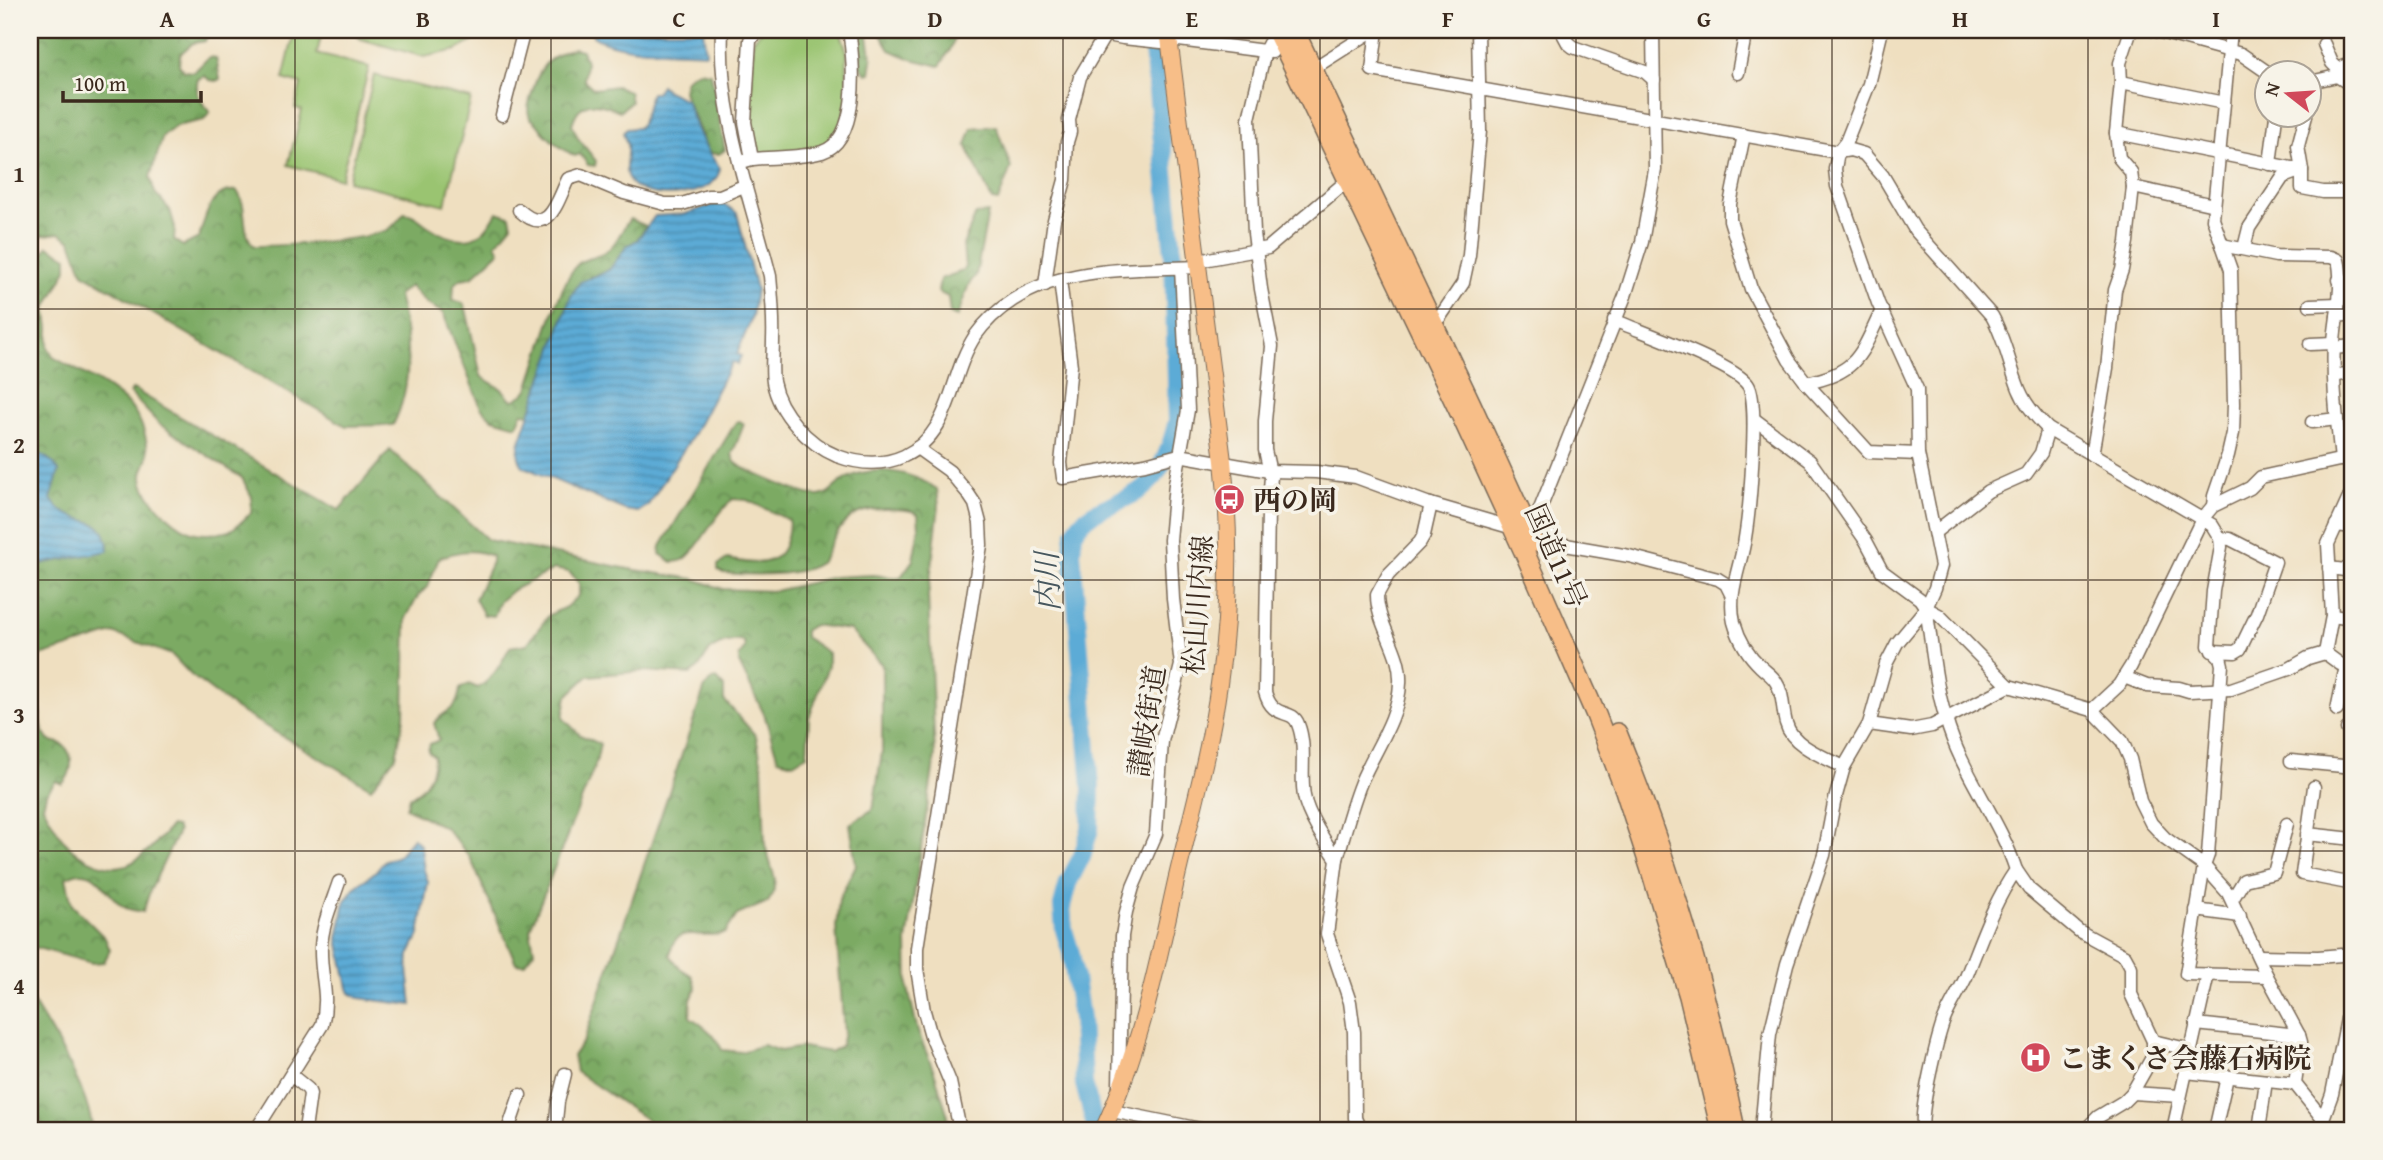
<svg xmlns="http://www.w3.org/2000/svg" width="2383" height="1160" viewBox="0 0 2383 1160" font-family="'Gentium Book Plus','Noto Serif JP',serif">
  <defs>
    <pattern id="forest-crowns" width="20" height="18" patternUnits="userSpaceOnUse" patternTransform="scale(1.75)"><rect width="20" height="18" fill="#7baa63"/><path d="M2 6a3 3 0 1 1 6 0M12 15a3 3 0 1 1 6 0" fill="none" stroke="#668b51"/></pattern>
    <pattern id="water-rules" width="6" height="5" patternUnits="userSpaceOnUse" patternTransform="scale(1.75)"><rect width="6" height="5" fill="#5cabd6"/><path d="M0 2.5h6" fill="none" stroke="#4d8bad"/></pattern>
  </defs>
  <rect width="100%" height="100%" fill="#f7f3e8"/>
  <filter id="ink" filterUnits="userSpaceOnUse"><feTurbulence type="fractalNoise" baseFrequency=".0143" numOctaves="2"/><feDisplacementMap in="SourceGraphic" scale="14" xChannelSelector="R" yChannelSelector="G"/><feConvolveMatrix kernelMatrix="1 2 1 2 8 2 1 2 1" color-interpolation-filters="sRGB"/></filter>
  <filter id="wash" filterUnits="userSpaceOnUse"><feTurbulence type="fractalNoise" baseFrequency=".00686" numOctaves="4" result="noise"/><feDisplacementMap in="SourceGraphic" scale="28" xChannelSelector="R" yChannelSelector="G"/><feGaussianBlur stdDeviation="1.57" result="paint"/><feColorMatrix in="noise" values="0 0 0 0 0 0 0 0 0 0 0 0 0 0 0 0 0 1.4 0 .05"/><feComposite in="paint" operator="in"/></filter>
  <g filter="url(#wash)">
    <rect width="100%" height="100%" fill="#efdfc0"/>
    <g fill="#9ac471" stroke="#6a7748" stroke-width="2">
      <polygon points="295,30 321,36 317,54 369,67 341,179 288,165 302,110 295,108 301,84 283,79"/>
      <polygon points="348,30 488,30 480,37 457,50 424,57 361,39"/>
      <polygon points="762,30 840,30 847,52 847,100 840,132 822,149 755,157 750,131 753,40"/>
      <polygon points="374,75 471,99 445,205 348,181"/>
    </g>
    <g fill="url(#forest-crowns)" stroke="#5b6a40" stroke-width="2">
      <path d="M30,30h179l-4,11 -12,2 -13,11 -1,11 5,6 10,1 15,-15 7,1 4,21 -4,2 -6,-1 -6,-4 -6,3c-4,14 3,23 12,33l-6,8 -28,6 -13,10 -13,41 5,16 15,17 5,17 -1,13 9,6 16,-8c6,-21 12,-50 38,-47 12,16 3,41 17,55 24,0 118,-6 135,-17 6,-4 11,-11 15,-16 11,1 15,7 24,13 15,10 35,19 52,8 7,-4 13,-15 17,-22l13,4 2,9 -16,19 4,7 -28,26 -11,2 -7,6 -1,15 10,3 3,6 15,67c10,9 21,9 28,22l5,2 10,-6 4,-5c10,-27 31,-109 51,-126 6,-5 18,-5 25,-10 12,-7 17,-23 26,-34l16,7 -9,14 -10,6 -18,24 -19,7 -19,19 -41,118 -8,-1 -5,13 -24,-7 -12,-11 -38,-95 -17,-10 -16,-17 -12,9c11,43 16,89 -5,130l-47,1 -263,-153 -12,-32 -12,-8 -29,4z"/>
      <polygon points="854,30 867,30 872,60 870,73 866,74 860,65 860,44"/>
      <polygon points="878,30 957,30 951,48 940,66 911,59 890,50"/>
      <path d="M573,48l9,2 4,12 -2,18 10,9 22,-3 13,5 2,11 -11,9c-22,-9 -41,-14 -48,14l6,13 18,23 -1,5 -7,-1 -8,-11 -5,2c-11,-6 -21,-13 -30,-22 -6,-6 -7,-12 -15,-16 -4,-9 -1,-14 1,-22 8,-28 14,-38 42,-48z"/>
      <path d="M699,71l12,2 14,77 -6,4 -10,-1 -26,-61c1,-13 4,-16 16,-21z"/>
      <polygon points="996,126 1011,167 998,201 992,200 966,145 972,128"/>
      <polygon points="988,213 976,275 969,284 957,317 950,314 948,297 938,292 940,279 963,271 965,266 963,245 976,214"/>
      <path d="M48,246l19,11v12l-21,39 3,20 -1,19 5,10c26,15 66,32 83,57 7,11 14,33 11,46 -1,5 -5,10 -5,15 -1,20 30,48 47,56 10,4 26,3 37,1 9,-2 18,-13 25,-19l1,-16 -10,-19 -83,-54 -29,-31 3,-4 206,121 51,-60 98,90 141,29 65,10 29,10 52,2 59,-14 39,-2 27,3 13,-18 6,-32 -1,-14c-9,-6 -21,-4 -31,-5 -34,-1 -42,10 -58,37 -2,4 -4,12 -7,15 -19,17 -75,14 -99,12l-5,-3v-5l9,-6c39,8 60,7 62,-39l-42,-20 -14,-1c-18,14 -37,55 -50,61 -3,2 -7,1 -11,2l-12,-8 1,-8 75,-124 4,-1 4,3 -12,31 3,7 8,6c16,7 61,29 76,28 11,-1 17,-12 26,-17 31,-15 65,-8 92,10l2,17 -11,90 7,160 -28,186 1,46 10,44 16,39 14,45 1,14h-287l-86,-58 -3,-16 11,-16 121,-353 7,-7 5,-1 7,8v13l32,36 6,30 3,79 10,34 -2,15 -5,8 -31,13 -12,18c-25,8 -50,-13 -55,22l10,13 12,8 4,12 -5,12 -1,17c14,9 26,18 32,33l19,2 22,-7 17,6 23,-4 27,5 11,-6 3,-14 -8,-105 3,-28 17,-34 -6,-41 23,-15 9,-57v-87l-32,-35 -37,-5 -8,5v7l23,16v13l-19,52 -2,37 -14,8 -15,-4 -14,-45 -25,-51v-7l6,-8 -1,-6c-7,-3 -10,-1 -17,0 -27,7 -19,23 -37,32l-47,-3 -55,5 -21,20 -4,22 17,17 20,9 -4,19 -66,166 4,22 -10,13 -8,-1 -46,-106 -24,-29 -40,-20 3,-11c16,-7 25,-23 25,-41l-6,-5 2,-7 9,-4 -5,-17c14,-17 22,-8 26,-34l9,-5 9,4c16,-10 23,-25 32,-41l17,-3 22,-29 17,-8 13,-12v-12l-10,-11 -15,-3 -41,21 -13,11 -6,15 -10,-1 -9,-16 17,-37v-6c-19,-8 -34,-5 -53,2l-11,28 -10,10 -12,22 -2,100 -8,38 -25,32 -135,-79 -45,-34 -19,-20 -59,-22 -82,26 12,73 5,8c5,2 12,2 16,6 11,10 8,29 -2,38l-6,-3 -10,13 -3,12c7,12 14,27 23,37 14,16 45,31 65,20 15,-8 29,-24 40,-37l5,1 2,5 -28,59 -7,21c-5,-1 -12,-2 -17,-4 -21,-10 -28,-49 -60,-30l6,27 33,33 5,12 -6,12 -12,1 -62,-17v-670z"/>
      <path d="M30,997c25,42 55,85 63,133h-48l-15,-29z"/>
    </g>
    <g fill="url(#water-rules)" stroke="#4c6a7a" stroke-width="2">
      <path d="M592,30h111l3,23c-28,-2 -92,-1 -113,-17z"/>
      <path d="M661,85l6,6 19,9 11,30 12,23 11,15c-3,30 -66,33 -86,18 -14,-11 -5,-29 -7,-42 -1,-4 -3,-7 -4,-11l3,-4 12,-1 4,-5 9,-30h5z"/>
      <path d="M721,202l16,11 19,76 -4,28 -15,37 4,2 -4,9 -5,-3 -39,73 -45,70 -10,7 -13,-2 -101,-43c-7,-8 -6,-15 -4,-25l51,-146 9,-14 29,-12 18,-24 10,-6 18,-24 30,-2z"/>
      <path d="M30,451c12,3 23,9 29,20l-8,28c20,32 56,8 57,52l-78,15z"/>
      <polygon points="413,838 419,843 421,848 424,870 428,882 419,935 409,955 408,969 412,1005 359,998 350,993 348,988 338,939 345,901 354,888 375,872 385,860 397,857"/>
    </g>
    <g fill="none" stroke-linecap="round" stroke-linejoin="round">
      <path stroke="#5cabd6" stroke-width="18" d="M1096,1130l-12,-46 -3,-66 -10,-65 -7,-23 -2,-24 6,-23 14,-27 8,-27 1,-42 -19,-234c1,-6 0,-15 3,-21 12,-25 48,-27 68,-44 20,-16 28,-43 34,-67l-4,-168 -22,-223"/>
    </g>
  </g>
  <g filter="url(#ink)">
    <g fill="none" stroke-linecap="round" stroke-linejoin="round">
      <defs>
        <g id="minor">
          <path d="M722,30c-4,84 28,165 48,246 2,21 4,42 3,64 0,14 -2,28 0,42 6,31 35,62 64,74 22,8 45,10 67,0 50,-24 44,-79 71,-120 10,-14 24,-27 38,-36 55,-35 124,-30 186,-33"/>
          <polyline points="1082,30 1123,38 1161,42 1179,40 1272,52"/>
          <path d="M1377,30l-5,40 466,82 12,-2 14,4 19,22 32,54 77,86c13,23 17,48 27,73 6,15 17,28 29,40l164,96 8,13 1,9 -8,44 -4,55 11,11 2,8 -14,190 -4,11 -18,108 81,2"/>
          <polyline points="1561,30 1568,43 1573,47 1645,72 1654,80"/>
          <polyline points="2131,30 2120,63 2121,82 2116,133 2119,158 2131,172 2133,187 2214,205"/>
          <polyline points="2153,30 2241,54 2270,74"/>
          <path d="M1269,43l-4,8 -16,68 5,114 7,56 11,57 -7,75v29l6,27 -3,33 -3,182c8,29 26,15 33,32 9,23 2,48 6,72 3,18 22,48 33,63l-10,75 23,68 4,30 1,86 5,12"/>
          <polyline points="2324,44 2332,63 2338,69"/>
          <polyline points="1306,73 1374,30"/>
          <polyline points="1738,73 1746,30"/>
          <polyline points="2337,75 2338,69 2353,63"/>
          <polyline points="2121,82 2224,103"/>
          <polyline points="2310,82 2337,76 2348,83 2353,99"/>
          <polyline points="2310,97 2310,104"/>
          <polyline points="502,115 524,30"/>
          <polyline points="2116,133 2302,170 2302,188 2323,192 2353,192"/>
          <polyline points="1744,135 1730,204 1730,220 1751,289 1789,360 1808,385 1869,452 1918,454"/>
          <path d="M752,159c22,-2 49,-1 70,-7 37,-12 32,-85 28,-115"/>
          <polyline points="745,161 752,159 745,122 750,40 758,30"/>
          <polyline points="2270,164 2276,116"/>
          <path d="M519,210c30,28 38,-8 49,-31l13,-4 43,18 41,11h17l26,-8h12l26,-11"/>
          <path d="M2222,245l54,11 55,1 7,3c6,23 -2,57 -4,81 -2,39 3,80 7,119"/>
          <polyline points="2244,248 2249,228 2283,177 2302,170 2298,146 2306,116"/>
          <polyline points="1198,261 1268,248 1348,180"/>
          <polyline points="1060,280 1071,366 1061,463 1063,478 1145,464 1179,455 1269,471 1316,472 1356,477 1427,503 1513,528 1536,519 1625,296 1642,242 1655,170 1653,30"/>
          <polyline points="2339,280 2353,281"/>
          <polyline points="1045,285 1054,220 1065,180 1067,142 1070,132 1069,120 1080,77 1105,35"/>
          <polyline points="2310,305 2338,304"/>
          <polyline points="2337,316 2353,314"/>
          <path d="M1614,320c27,12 120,44 134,65 12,16 1,129 -3,153 -4,28 -18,55 -11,84 5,18 13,32 27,45 5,5 12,9 15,15 8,12 6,27 10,41 6,23 38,34 58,44"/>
          <polyline points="1426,324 1440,317 1463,283 1469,255 1480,131 1478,30"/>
          <polyline points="2310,344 2334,343"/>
          <polyline points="2334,348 2353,346"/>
          <polyline points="2335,376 2353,372"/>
          <path d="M1806,383c52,-10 55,-29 76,-73"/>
          <path d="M1754,419l56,42 56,80 16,30 38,28 6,9c6,37 9,76 20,111 15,54 53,98 70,151 -23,33 -35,70 -50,107 -7,15 -16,28 -22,43 -6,16 -27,99 -20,110"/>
          <polyline points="2312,422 2337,419"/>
          <polyline points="917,448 949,471 967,492 975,504 980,523 981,545 917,948 917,969 924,1011 931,1036 950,1082 960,1130"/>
          <polyline points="2092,455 2107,368 2115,290 2122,270 2127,242 2133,187"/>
          <polyline points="2213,506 2214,496 2228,455 2233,433 2234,404 2231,270 2213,219 2231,30"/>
          <polyline points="1536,519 1542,522 1554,543 1629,556 1718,579 1726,584 1732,596"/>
          <polyline points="2336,525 2353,527"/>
          <polyline points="1935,532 1988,491 2026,474 2041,453 2048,429"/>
          <polyline points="2329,568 2353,571"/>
          <polyline points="1926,608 1939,615 2009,686 2092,710 2122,741 2130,759 2140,801 2151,823 2165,838 2204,866 2228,893 2267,976 2299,1035 2301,1042 2295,1084 2323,1119"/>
          <polyline points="2332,616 2353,619"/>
          <polyline points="2212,651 2235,652 2240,649 2257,614 2275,562 2230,539 2220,538"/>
          <polyline points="2325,653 2332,616 2328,544 2353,489"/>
          <polyline points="2124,677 2147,686 2179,688 2189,691 2231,689 2289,669 2308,658 2325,653 2340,664 2353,668"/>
          <polyline points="2092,710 2119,685 2131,666 2202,519 2213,506 2250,488 2261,477 2353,457"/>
          <polyline points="2337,710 2346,666"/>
          <polyline points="1869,724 1911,730 1932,726 2009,686"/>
          <polyline points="2347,729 2353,729"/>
          <polyline points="2291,761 2353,767"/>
          <polyline points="2314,787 2302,874 2353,884"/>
          <polyline points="2307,834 2353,839"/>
          <path d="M1337,859c7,-25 14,-52 24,-77 13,-31 38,-64 39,-99 2,-32 -23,-57 -23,-88l11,-20 32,-33 4,-7 7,-31"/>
          <polyline points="2016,870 2029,889 2079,931 2125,956 2131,967 2131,994 2153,1041 2153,1056 2132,1093 2123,1102 2098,1117 2085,1130"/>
          <polyline points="2232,900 2244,880 2274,873 2287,824"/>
          <polyline points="2196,910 2240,916"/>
          <polyline points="2258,956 2318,957 2353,954"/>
          <polyline points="2196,1024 2299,1035"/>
          <polyline points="2153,1041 2191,1050"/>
          <polyline points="2186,1072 2295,1084"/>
          <polyline points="291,1075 308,1089 310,1094 305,1130"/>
          <polyline points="1119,1086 1122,936 1126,912 1133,887 1156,834 1162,741 1181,665 1173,599 1170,540 1175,484 1188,410 1181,268"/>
          <polyline points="2132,1093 2180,1096"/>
          <polyline points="1112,1111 1205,1130"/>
          <path d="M256,1130l66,-105c8,-32 -2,-47 -1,-78 1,-22 11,-44 18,-65"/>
          <polyline points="508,1130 520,1095"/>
          <polyline points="555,1130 558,1102 565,1074"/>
          <polyline points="1761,1130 1770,1034 1787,964 1824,855 1834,803 1844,767 1869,724 1886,664 1897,643 1926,608 1935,588 1941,566 1918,454 1917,389 1878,303 1837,186 1835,169 1838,152 1846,142 1869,84 1882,30"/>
          <polyline points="2173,1130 2208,974"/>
          <polyline points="2215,1130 2227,1077"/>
          <polyline points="2259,1130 2266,1081"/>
          <polyline points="2319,1130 2332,1094 2353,989"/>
        </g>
        <path id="major" d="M1103,1130c37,-79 54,-164 73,-249 15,-65 34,-131 43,-197 11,-74 12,-148 4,-223l-55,-431"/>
        <g id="highway">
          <polyline points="1276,30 1461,415 1527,558 1596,715 1625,790 1651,870 1689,996 1721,1130"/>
          <polyline points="1294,30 1471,404 1534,542"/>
          <path d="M1617,733c52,128 91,262 118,397"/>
        </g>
      </defs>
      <use href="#minor" stroke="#7a6957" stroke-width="15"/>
      <use href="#major" stroke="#7a6957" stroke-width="18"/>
      <use href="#highway" stroke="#7a6957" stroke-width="22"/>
      <use href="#minor" stroke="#fff" stroke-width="12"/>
      <use href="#major" stroke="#f7be88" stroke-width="16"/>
      <use href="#highway" stroke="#f7be88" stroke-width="19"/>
    </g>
  </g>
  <path fill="none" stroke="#3b2a1e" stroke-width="2" stroke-opacity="0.55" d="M295,30v1100M551,30v1100M807,30v1100M1063,30v1100M1320,30v1100M1576,30v1100M1832,30v1100M2088,30v1100M30,309h2323M30,580h2323M30,851h2323"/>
  <defs>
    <symbol id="bus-disc" viewBox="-11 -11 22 22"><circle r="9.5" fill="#d1495b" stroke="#f7f3e8"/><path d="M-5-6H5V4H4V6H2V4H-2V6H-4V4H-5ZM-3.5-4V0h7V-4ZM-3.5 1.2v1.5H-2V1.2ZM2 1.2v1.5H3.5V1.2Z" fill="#fff"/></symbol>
    <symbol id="hospital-disc" viewBox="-11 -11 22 22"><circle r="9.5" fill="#d1495b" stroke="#f7f3e8"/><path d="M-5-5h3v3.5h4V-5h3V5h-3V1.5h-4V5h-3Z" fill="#fff"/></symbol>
  </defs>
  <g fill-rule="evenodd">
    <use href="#bus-disc" x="1212" y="482" width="35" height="35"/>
    <use href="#hospital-disc" x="2018" y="1040" width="35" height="35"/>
  </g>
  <g text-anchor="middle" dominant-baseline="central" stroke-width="7" stroke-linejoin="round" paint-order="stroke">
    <g font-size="28" font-weight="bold" fill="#3b2a1e" stroke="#f7f3e8" text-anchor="start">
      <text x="1253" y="499">西の岡</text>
      <text x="2059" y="1057">こまくさ会藤石病院</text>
    </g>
    <g font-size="28" fill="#3b2a1e" stroke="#f7f3e8">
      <text transform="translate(1557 556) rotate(66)">国道11号</text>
      <text transform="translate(1197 605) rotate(-86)">松山川内線</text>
      <text transform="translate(1146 721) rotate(-81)">讃岐街道</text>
    </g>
    <g font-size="30" font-style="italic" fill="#47575e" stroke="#f7f3e8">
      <text transform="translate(1047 582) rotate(-92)">内川</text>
    </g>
  </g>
  <rect width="2383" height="1160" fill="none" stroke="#f7f3e8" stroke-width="77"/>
  <g transform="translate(2288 94) rotate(287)"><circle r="33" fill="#f7f3e8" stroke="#aca397" stroke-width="2"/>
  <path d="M0-5L12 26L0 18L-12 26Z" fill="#d1495b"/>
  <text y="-10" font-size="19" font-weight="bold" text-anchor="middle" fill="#3b2a1e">N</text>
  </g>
  <path d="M63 91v10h138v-10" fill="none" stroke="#3b2a1e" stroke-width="3.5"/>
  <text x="74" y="91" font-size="21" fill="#3b2a1e" stroke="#f7f3e8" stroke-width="5" paint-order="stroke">100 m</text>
  <rect x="38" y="38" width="2306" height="1084" fill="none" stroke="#3b2a1e" stroke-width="2.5"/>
  <g font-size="23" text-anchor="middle" font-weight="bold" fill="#3b2a1e">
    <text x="167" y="27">A</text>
    <text x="423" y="27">B</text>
    <text x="679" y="27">C</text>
    <text x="935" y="27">D</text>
    <text x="1192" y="27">E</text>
    <text x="1448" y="27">F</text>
    <text x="1704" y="27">G</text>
    <text x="1960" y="27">H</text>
    <text x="2216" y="27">I</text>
    <text x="19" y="182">1</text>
    <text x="19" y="453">2</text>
    <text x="19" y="723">3</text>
    <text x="19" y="994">4</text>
  </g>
</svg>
